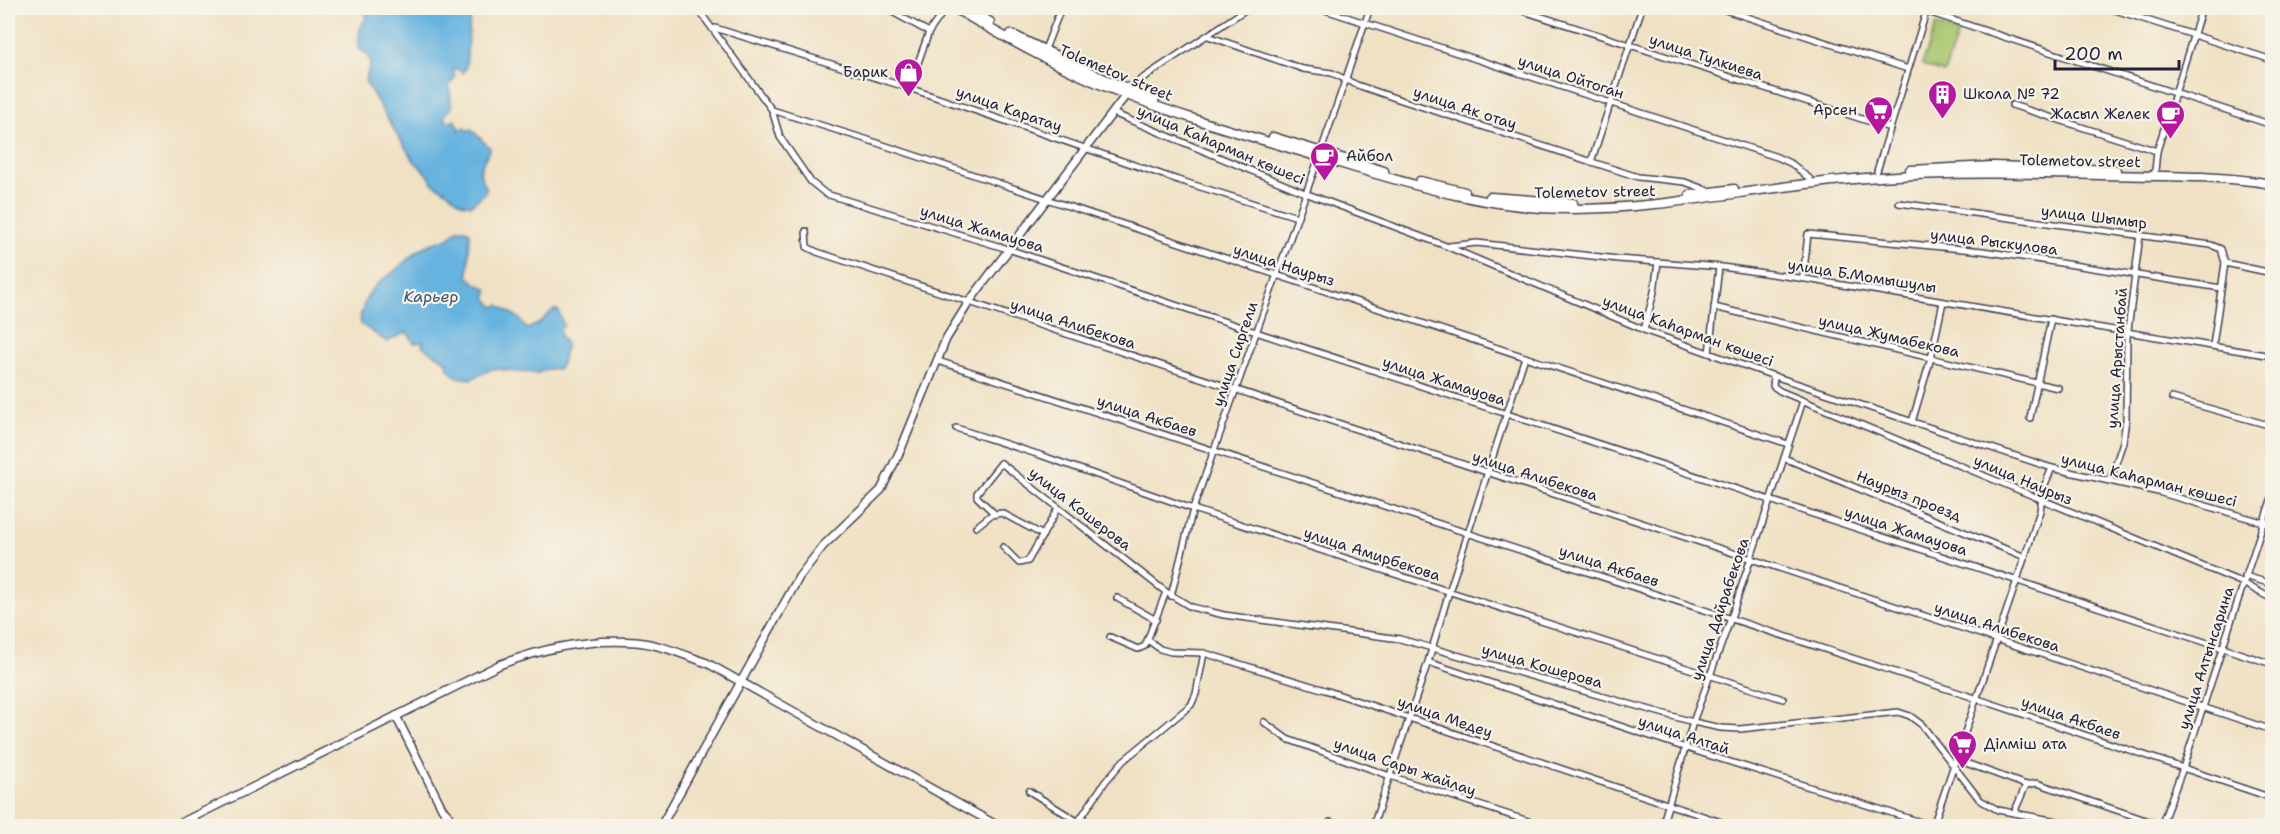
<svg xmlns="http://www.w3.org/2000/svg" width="2280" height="834" viewBox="0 0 2280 834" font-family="'Shantell Sans',sans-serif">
  <rect width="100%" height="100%" fill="#f7f3e8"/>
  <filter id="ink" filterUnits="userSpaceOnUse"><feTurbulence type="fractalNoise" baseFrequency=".0167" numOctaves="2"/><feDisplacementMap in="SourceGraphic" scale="12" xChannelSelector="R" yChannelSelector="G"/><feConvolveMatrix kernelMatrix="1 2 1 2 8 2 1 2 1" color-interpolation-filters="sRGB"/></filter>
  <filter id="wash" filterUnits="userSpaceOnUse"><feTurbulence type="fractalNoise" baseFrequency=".008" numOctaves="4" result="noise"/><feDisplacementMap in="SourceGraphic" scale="24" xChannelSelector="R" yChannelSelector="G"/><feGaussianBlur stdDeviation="1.35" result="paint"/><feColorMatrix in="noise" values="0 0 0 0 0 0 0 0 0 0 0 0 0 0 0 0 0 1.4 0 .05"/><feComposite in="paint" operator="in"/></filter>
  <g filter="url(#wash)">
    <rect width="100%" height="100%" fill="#f0e1c4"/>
    <polygon fill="#a8c870" stroke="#657556" stroke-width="1.5" points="1936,25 1958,33 1944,73 1922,65"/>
    <g fill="#66b3df" stroke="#446a8d" stroke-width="1.5">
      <path d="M365,8h106l-5,60 -3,5 -5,-4 -5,1 2,7 -6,9c3,7 0,14 3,21l-9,11 7,4 4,-2 6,10 5,-3 2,4 4,-2 19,19c-7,17 -16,22 -3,40l-3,6 -13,11 -10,-2 -13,-11 -16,-9 -3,-7 -15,-15 -18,-28 -31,-52 6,-18 -5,-10 -7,-4c0,-11 -1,-22 7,-30z"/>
      <path d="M458,229h7l5,3 -2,44 7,7 12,6 1,5 -2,4 8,9 5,-2 20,13 8,11 11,-5 15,-14h5l6,16 -4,3v6l6,9 -4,20 -4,5h-10l-10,4 -23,-1 -16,-3h-7l-21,10 -14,-2 -8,-7 -3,-9 -24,-15 2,-4 -10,1 -7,-11 -20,10 -26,-18c-2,-10 1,-12 4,-22 7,-19 22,-23 35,-36 8,-7 16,-15 26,-20 14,-7 20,-3 32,-17z"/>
    </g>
  </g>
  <g filter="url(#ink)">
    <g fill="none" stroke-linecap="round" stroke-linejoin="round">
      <defs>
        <g id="street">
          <polyline points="697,8 772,110 780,137 811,182 826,194 1011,250 1256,332 2272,664"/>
          <polyline points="885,8 929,32"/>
          <polyline points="1319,8 1777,157 1792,164 1810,179"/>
          <polyline points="1514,8 1890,128"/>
          <polyline points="1719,8 1908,69"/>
          <polyline points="1916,8 2272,125"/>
          <polyline points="2109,8 2272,60"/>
          <polyline points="715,28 909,88 1178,180 1297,217"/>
          <polyline points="1208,36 1303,69 1332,73 1357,85 1398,99 1638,177 1685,182 1709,191"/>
          <polyline points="1044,52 1061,8"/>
          <polyline points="909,88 929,32 946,8"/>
          <polyline points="1128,88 1248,8"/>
          <polyline points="2012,105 2157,151"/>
          <polyline points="772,110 865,139 1788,444"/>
          <polyline points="1113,113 1305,193 1446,246 1649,332 1774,376 2052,468 2158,492 2272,525"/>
          <polyline points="1591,162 1642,8"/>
          <polyline points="1877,171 1927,9"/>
          <polyline points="2155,171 2157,151 2202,8"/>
          <polyline points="1899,203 2211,245 2221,249 2225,263 2272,273"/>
          <polyline points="806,231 807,247 817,252 2272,730"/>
          <polyline points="1449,246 1477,243 1618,259 1722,267 1806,279 2272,356"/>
          <polyline points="1803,279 1808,234 1983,251 2221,288"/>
          <polyline points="1714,307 2058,388"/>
          <polyline points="1644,330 1654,292 1658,262"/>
          <polyline points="2213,345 2225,263"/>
          <polyline points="1709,353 1719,267"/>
          <polyline points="938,361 1978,699 2272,798"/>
          <polyline points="1774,376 1773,386 1780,391 2243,583 2272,599"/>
          <polyline points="2172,398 2272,426"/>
          <polyline points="2030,418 2051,319"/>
          <polyline points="1912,422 1931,358 1943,302"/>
          <polyline points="956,428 1040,455 1193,509 1783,699"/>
          <polyline points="1784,458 2025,557"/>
          <polyline points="2110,481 2123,442 2126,419 2127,338 2140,235"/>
          <polyline points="995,514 977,497 977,493 1001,463 1166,592 1191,607 1224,615 1400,639 1693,722 1721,728 1740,729 1898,712 1910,716 1922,725 1980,800 1998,810 2083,826"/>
          <polyline points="976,527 991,515 1002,513 1043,535"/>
          <polyline points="1003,547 1019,563 1028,561 1058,508"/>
          <polyline points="2245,576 2272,584"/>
          <polyline points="1171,596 1193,509 1319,157 1370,8"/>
          <polyline points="1117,598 1156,620"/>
          <polyline points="1110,637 1138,649 1145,646 1166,592"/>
          <polyline points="1148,640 1160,649 1171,652 1204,653 1325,690 1733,826"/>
          <polyline points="1428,662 1686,748 1933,826"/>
          <polyline points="1264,722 1287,739 1390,776 1543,826"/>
          <polyline points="1955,759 2026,785 2037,783 2163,826"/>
          <polyline points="1029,791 1085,826"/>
          <polyline points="2014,813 2026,785"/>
          <polyline points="1078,822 1105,782 1123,761 1191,705 1196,694 1204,653"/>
          <polyline points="1330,822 1341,826"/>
          <polyline points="1373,826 1428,662 1449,592 1525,357"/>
          <polyline points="1662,826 1693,722 1731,618 1803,401"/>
          <polyline points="1933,826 2017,580 2040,511 2043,489 2052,468"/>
          <polyline points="2161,826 2183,768 2272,497"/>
        </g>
        <g id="secondary">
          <polyline points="396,716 442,808 456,826"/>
          <path d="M175,826l324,-161c44,-17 89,-27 137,-23 24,2 48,13 71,21l291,163"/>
          <polyline points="661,826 799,577 823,546 881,490 901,449 946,339 969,302 1126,95"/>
        </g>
        <g id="primary">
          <path d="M954,8c55,32 111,63 170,86 63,25 130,43 195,63 84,25 164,52 253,52 83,0 162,-17 244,-26 95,-12 191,-10 286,-8 57,1 115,0 170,9"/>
          <polyline points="966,8 990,22"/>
          <polyline points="1011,34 1107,80 1155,99"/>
          <polyline points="1273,137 1384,171"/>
          <polyline points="1910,170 1993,166 2116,170"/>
          <polyline points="1420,181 1465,192"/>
          <polyline points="1690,195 1734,189"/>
          <polyline points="1490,197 1573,203"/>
        </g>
      </defs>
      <use href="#street" stroke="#413f50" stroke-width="8"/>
      <use href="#secondary" stroke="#413f50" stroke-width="10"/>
      <use href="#primary" stroke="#413f50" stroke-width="11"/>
      <use href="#street" stroke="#fff" stroke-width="5"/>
      <use href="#secondary" stroke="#fff" stroke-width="7"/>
      <use href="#primary" stroke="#fff" stroke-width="8"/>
    </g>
  </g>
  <defs>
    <symbol id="shop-pin" viewBox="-11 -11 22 30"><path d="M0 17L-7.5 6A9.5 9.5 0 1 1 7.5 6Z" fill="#b5179e" stroke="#f7f3e8"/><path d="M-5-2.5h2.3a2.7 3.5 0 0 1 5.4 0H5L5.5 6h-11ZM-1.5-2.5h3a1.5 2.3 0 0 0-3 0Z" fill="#fff"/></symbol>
    <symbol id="building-pin" viewBox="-11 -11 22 30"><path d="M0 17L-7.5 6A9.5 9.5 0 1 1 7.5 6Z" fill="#b5179e" stroke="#f7f3e8"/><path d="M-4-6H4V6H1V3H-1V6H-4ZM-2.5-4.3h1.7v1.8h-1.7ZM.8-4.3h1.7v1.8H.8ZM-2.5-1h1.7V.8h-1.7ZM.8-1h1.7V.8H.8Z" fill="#fff"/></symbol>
    <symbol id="supermarket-pin" viewBox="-11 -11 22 30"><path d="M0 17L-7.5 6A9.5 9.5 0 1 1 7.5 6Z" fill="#b5179e" stroke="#f7f3e8"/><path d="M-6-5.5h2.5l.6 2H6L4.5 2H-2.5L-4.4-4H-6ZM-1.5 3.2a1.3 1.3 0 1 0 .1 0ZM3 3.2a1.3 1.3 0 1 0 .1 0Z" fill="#fff"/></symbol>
    <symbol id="cafe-pin" viewBox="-11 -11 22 30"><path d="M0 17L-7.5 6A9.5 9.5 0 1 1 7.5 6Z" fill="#b5179e" stroke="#f7f3e8"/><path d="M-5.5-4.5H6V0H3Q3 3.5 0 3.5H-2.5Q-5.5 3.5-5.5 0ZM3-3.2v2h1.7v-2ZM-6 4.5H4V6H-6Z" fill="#fff"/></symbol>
  </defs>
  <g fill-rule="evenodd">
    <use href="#shop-pin" x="892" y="56" width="33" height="45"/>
    <use href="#building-pin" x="1926" y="78" width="33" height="45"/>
    <use href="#supermarket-pin" x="1862" y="94" width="33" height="45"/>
    <use href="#cafe-pin" x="2154" y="98" width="33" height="45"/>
    <use href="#cafe-pin" x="1308" y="140" width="33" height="45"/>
    <use href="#supermarket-pin" x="1946" y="728" width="33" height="45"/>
  </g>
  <g text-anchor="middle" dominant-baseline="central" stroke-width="4.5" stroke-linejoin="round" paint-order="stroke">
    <g font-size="15" fill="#22223b" stroke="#f7f3e8">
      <text transform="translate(1706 57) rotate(18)">улица Тулкиева</text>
      <text transform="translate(1116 73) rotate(23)">Tolemetov street</text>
      <text transform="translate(1571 77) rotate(18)">улица Ойтоган</text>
      <text transform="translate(1465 108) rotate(18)">улица Ак отау</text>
      <text transform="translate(1009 109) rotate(19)">улица Каратау</text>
      <text transform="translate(1221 145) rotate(23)">улица Каһарман көшесі</text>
      <text transform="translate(2080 161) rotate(1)">Tolemetov street</text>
      <text transform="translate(1595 192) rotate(-1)">Tolemetov street</text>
      <text transform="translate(2094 217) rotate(7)">улица Шымыр</text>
      <text transform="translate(982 229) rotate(17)">улица Жамауова</text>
      <text transform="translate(1994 242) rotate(7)">улица Рыскулова</text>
      <text transform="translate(1284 265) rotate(18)">улица Наурыз</text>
      <text transform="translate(1862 276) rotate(9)">улица Б.Момышулы</text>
      <text transform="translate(1073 324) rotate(18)">улица Алибекова</text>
      <text transform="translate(1688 331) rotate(20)">улица Каһарман көшесі</text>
      <text transform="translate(1889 336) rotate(13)">улица Жумабекова</text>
      <text transform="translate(1235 354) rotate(-71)">улица Сиргели</text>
      <text transform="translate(2117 358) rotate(-86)">улица Арыстанбай</text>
      <text transform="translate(1444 381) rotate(18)">улица Жамауова</text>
      <text transform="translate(1147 416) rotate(18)">улица Акбаев</text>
      <text transform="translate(1535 476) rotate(18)">улица Алибекова</text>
      <text transform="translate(2023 480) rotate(23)">улица Наурыз</text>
      <text transform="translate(2149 480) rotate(14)">улица Каһарман көшесі</text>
      <text transform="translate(1909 496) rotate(22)">Наурыз проезд</text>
      <text transform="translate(1080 509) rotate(38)">улица Кошерова</text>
      <text transform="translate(1906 531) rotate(18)">улица Жамауова</text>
      <text transform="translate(1372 554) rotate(18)">улица Амирбекова</text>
      <text transform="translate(1609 566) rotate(18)">улица Акбаев</text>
      <text transform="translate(1720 609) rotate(-71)">улица Дайрабекова</text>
      <text transform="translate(1997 627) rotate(18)">улица Алибекова</text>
      <text transform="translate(2206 658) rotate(-72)">улица Алтынсарина</text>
      <text transform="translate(1542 666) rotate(16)">улица Кошерова</text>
      <text transform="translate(1445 717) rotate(19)">улица Медеу</text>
      <text transform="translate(2071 718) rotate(19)">улица Акбаев</text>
      <text transform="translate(1684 735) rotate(18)">улица Алтай</text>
      <text transform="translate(1405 767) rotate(19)">улица Сары жайлау</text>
    </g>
    <g font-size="15" fill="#22223b" stroke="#f7f3e8" text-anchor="end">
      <text x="888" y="72">Барик</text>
      <text x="1963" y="94" text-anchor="start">Школа № 72</text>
      <text x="1857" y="110">Арсен</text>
      <text x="2150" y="114">Жасыл Желек</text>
      <text x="1346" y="156" text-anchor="start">Айбол</text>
      <text x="1984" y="744" text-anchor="start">Ділміш ата</text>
    </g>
    <g font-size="16" font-style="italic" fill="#3a5574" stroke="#f7f3e8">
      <text x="431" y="296">Карьер</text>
    </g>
  </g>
  <rect width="2280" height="834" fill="none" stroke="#f7f3e8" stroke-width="30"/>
  <path d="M2055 60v9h124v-9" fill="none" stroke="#22223b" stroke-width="3"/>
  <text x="2064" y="60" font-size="18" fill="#22223b" stroke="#f7f3e8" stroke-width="4.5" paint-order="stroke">200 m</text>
</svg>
